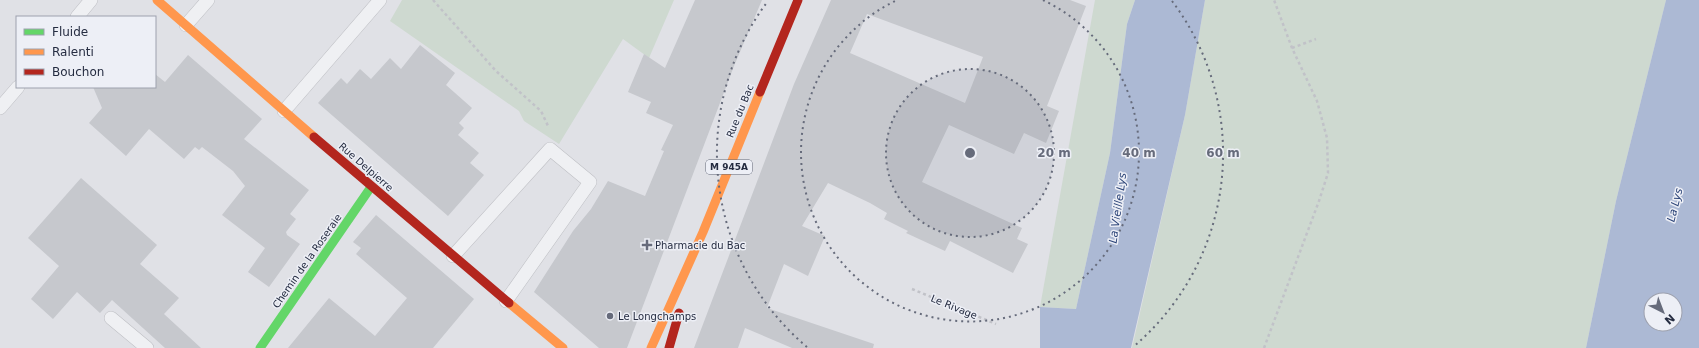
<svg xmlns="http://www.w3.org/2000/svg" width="1699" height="348" viewBox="0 0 1699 348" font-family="'DejaVu Sans',sans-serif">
  <rect width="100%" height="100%" fill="#e0e1e6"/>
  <g fill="#ced9d0">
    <polygon points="402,0 674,0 649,58 623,39 559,144 524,121 519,111 390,21"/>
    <polygon points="1095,0 1135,0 1127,24 1110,153 1076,309 1040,307"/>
    <polygon points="1205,0 1666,0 1616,201 1586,348 1132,348 1185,115"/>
  </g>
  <g fill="#acb9d4" fill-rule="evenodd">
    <polygon points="1135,0 1205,0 1185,115 1131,348 1040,348 1040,307 1076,309 1110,153 1127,24"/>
    <path d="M1666,0h33v348h-113l30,-147zM1651,300h24v24h-24z"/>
  </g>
  <g fill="#c6c8cd" fill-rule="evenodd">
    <polygon points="695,0 762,0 734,66 627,348 599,348 534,292 573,231 591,209 608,181 645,196 664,151 661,150 673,125 646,113 651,102 628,92 644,54 665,68"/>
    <path d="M831,0h239l16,6 -39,100 12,5 -13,32 -22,-10 -10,21 -65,-29 -27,57 100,46 -5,11 11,5 -15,29 -63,-32 -5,10 -39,-18 2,-2 -24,-12 3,-6 -17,-10 -42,-20 -26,43 23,10 -17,40 -24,-12 -17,44 107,36 -1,4h-81l-47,-20 -7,20h-44l100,-264zM867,14l116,43 -18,46 -115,-50z"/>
    <polygon points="420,45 455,73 446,85 472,108 459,123 464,128 458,135 479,153 470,163 484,175 448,216 318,103 341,78 347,84 360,69 371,79 390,58 401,69"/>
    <polygon points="188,55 262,119 244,139 309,190 290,214 296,219 286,232 287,235 300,244 269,287 248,272 265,248 222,215 245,186 233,171 202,147 199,150 195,147 184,159 149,129 126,156 89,123 102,108 93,87 155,87 155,74 165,82"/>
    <polygon points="81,178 157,245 140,264 179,298 164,314 201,348 165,348 112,300 100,313 77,292 53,319 31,299 59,266 28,238"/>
    <polygon points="376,215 474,299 433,348 288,348 329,298 375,336 407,298 356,254 361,248 353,242"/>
  </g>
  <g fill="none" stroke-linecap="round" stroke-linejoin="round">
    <defs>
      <g id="lane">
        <polyline points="77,17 91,0"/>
        <polyline points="186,25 208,0"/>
        <polyline points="0,108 18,87"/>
        <polyline points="284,111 380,0"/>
        <polyline points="453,256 550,149 590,182 506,301"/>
        <polyline points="111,318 147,348"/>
      </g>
    </defs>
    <use href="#lane" stroke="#bebfc4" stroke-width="14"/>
    <g stroke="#c1c2c8" stroke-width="2.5" stroke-dasharray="3 3" stroke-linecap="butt">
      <polyline points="433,0 496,71 541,111 549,128"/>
      <polyline points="1292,48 1316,39"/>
      <polyline points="912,289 996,324"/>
      <polyline points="1264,348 1319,201 1328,173 1327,138 1317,101 1292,48 1274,0"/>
    </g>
    <use href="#lane" stroke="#eff0f3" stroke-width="13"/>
    <polyline stroke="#63d668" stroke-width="9" points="260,348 371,187"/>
    <g stroke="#ff974d" stroke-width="9">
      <polyline points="157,0 314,137"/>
      <polyline points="509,303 563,348"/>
      <polyline points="651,348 703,232 760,92"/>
    </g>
    <g stroke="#b3261e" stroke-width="9">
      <polyline points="760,92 798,0"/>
      <polyline points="314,137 509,303"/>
      <polyline points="669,348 679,313"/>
    </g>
  </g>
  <circle cx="970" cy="153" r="84" fill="#666b7b" fill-opacity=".12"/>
  <g fill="none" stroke="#666b7b" stroke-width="2" stroke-dasharray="2 4">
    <circle cx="970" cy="153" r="84"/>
    <path d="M1043 0A169 169 0 1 1 897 0"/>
    <path d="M807 347A253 253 0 0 1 768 1M1172 1A253 253 0 0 1 1133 347"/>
  </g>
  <g fill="#666b7b" stroke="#edeff6" stroke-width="1.5">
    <path d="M645 239h4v4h4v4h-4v4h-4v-4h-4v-4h4z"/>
    <circle cx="610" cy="316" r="4"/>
  </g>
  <g text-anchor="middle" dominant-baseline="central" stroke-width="3" stroke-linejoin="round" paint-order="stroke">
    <rect fill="#edeff6" stroke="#616677" stroke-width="1" x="706" y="160" width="46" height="14" rx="3"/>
    <g font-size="9" font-weight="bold" fill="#252c41">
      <text x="729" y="167">M 945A</text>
    </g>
    <g font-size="10" fill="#252c41" stroke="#edeff6">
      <text transform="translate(740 111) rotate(-68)">Rue du Bac</text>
      <text transform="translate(366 167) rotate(41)">Rue Delpierre</text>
      <text transform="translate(307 261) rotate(-55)">Chemin de la Roseraie</text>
      <text transform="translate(954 307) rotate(22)">Le Rivage</text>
    </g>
    <g font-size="10" fill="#252c41" stroke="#edeff6" text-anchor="start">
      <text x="655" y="245">Pharmacie du Bac</text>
      <text x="618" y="316">Le Longchamps</text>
    </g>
    <g font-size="11" font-style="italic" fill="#2c4478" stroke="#edeff6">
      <text transform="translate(1675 205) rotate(-76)">La Lys</text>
      <text transform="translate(1118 208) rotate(-82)">La Vieille Lys</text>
    </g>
  </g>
  <circle cx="970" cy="153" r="6" fill="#666b7b" stroke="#edeff6" stroke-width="2"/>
  <g font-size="12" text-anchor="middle" font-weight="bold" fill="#666b7b" stroke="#edeff6" stroke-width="3" stroke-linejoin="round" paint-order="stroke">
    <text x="1054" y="157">20 m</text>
    <text x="1139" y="157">40 m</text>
    <text x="1223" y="157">60 m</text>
  </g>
  <rect x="16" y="16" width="140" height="72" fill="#edeff6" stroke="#9da1ae"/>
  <rect x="24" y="29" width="20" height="6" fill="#63d668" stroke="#9da1ae"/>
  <text x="52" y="36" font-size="12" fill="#252c41">Fluide</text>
  <rect x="24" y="49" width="20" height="6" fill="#ff974d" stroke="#9da1ae"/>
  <text x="52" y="56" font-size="12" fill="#252c41">Ralenti</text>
  <rect x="24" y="69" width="20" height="6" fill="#b3261e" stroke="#9da1ae"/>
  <text x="52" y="76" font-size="12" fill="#252c41">Bouchon</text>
  <g transform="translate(1663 312) rotate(138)"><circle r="19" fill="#edeff6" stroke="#9da1ae"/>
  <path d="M0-3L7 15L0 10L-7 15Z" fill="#666b7b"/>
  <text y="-6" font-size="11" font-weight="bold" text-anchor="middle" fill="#252c41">N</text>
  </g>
</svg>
